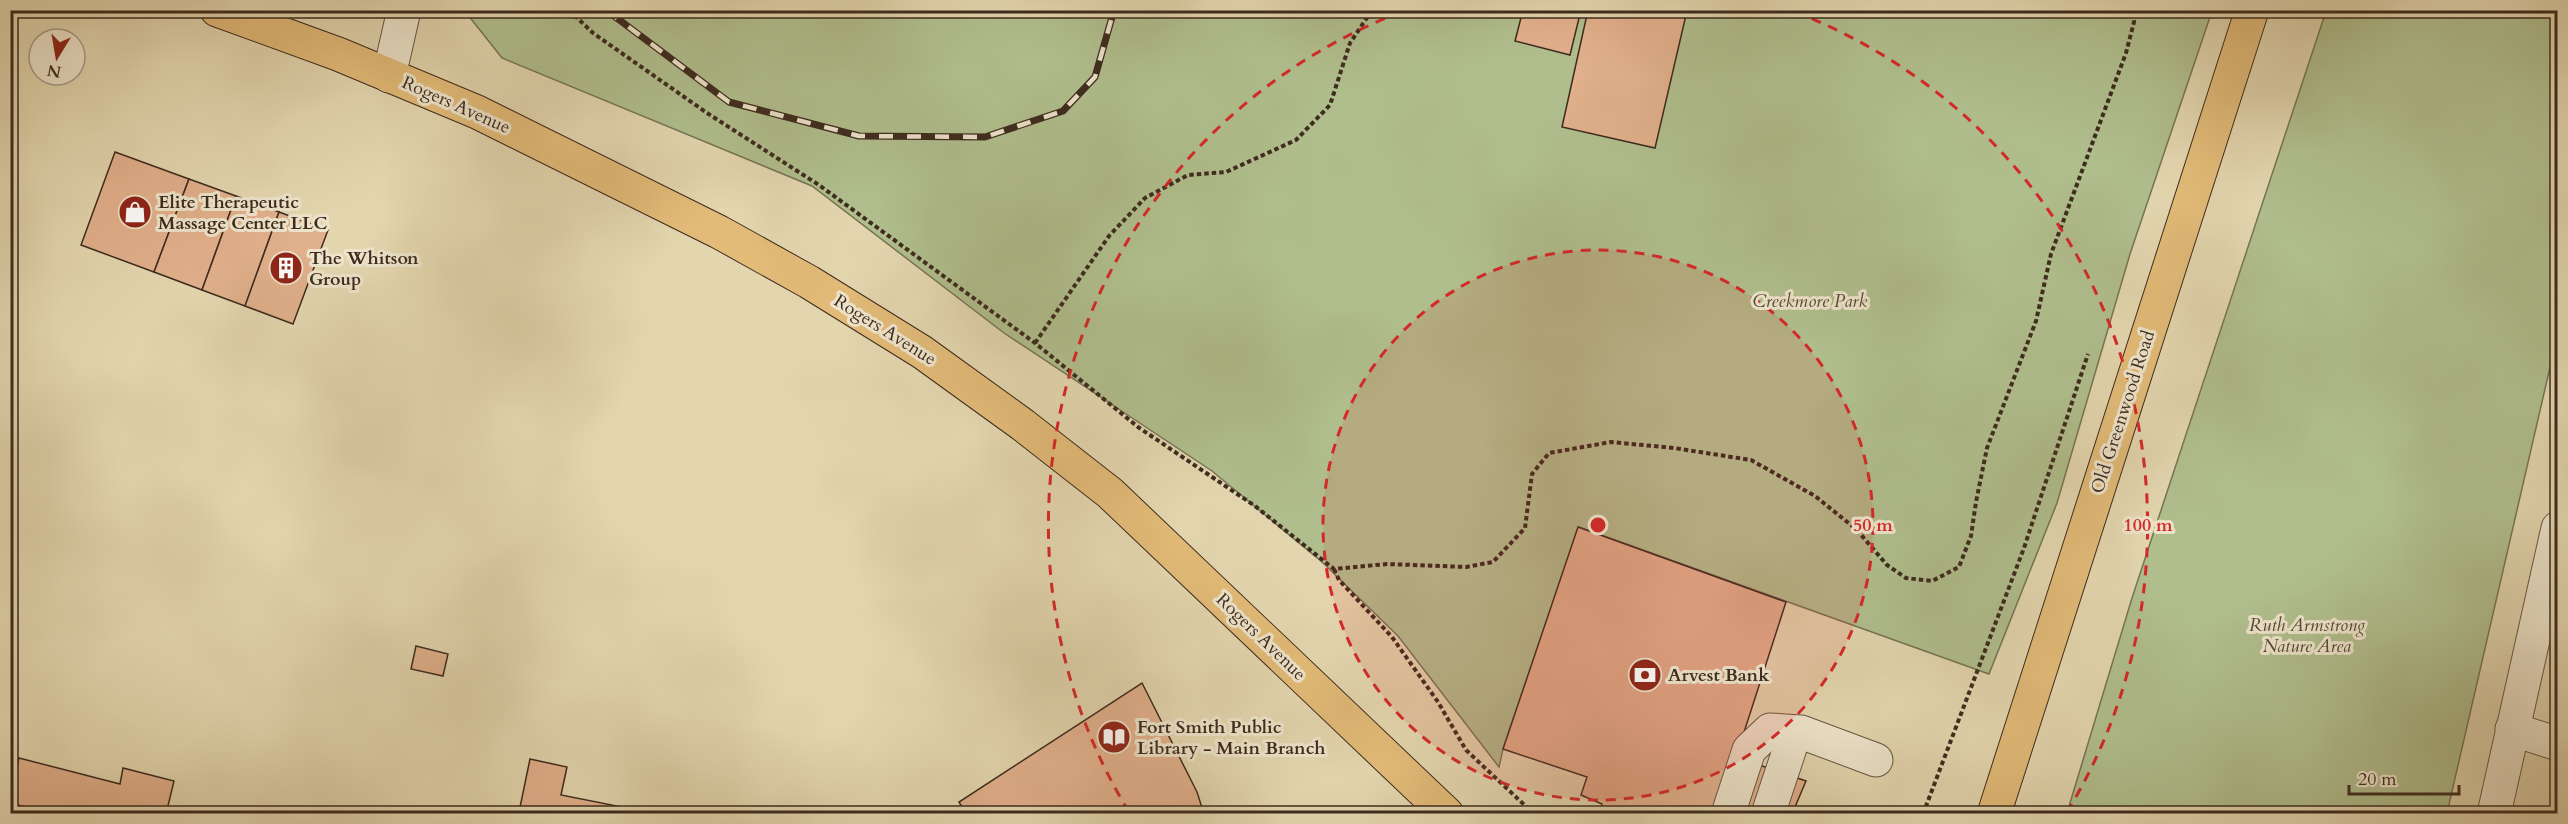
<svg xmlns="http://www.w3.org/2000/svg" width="2568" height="824" viewBox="0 0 2568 824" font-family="Cardo,serif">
  <rect width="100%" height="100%" fill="#e3d6af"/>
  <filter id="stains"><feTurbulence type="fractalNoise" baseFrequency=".00333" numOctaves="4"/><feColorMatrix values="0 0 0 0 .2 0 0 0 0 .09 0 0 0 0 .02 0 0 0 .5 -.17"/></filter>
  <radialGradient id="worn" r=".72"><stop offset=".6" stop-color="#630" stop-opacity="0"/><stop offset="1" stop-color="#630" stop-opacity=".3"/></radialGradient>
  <g fill="#b0be8d" stroke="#767456" stroke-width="1.5">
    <polygon points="464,10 2212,11 2130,254 2057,503 1989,674 1579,527 1503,749 1499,767 1398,636 1322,562 1212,471 1004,333 812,186 502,58"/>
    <polygon points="2326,11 2557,11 2557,337 2447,813 2067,813 2132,598"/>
  </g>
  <g fill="#e1b08c" stroke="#3d2b1e" stroke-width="1.5">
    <polygon points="1523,10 1581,10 1570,55 1515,41"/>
    <polygon points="1588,10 1667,10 1686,15 1655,148 1562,127"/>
    <polygon points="115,152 189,179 154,272 81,245"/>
    <polygon points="189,179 236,196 202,290 154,272"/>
    <polygon points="236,196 279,212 245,306 202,290"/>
    <polygon points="279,212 328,230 293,324 245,306"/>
    <polygon points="1578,527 1786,602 1736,757 1806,781 1792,814 1748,814 1721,806 1718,814 1600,814 1602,804 1581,795 1587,777 1503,749"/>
    <polygon points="416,646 448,654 443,676 411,669"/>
    <polygon points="1142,683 1197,792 1204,814 966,814 959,802"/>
    <polygon points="19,758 120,784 123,768 174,781 166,814 53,814 10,803"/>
    <polygon points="530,759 567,767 561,795 632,809 631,814 519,812"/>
  </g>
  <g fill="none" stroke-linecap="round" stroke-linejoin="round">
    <defs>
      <g id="minor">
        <polyline points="389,76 404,10"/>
        <polyline points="2512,729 2558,744"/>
        <polyline points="1728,814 1749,750 1770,730 1801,732 1876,760"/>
        <polyline points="1768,814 1795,733"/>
        <polyline points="2494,814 2558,528"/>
      </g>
      <g id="major">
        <polyline points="217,10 338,54 477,112 719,232 809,282 922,352 1023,425 1110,493 1447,814"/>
        <polyline points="1994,814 2252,10"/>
      </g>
    </defs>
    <use href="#minor" stroke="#665642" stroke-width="35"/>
    <use href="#major" stroke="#3d2b1e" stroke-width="35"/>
    <g stroke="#3d2b1e" stroke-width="4" stroke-dasharray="4.5 3" stroke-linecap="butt">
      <polyline points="569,10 593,33 707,113 819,185 1035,343 1138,427 1255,506 1334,569 1387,564 1466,567 1493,562 1525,528 1532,474 1549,453 1611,442 1674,448 1751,460 1815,496 1856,529 1887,565 1906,578 1932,581 1959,567 1971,536 1976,502 1987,448 2036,321 2051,254 2126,53 2134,22 2133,10"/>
      <polyline points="1035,343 1109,236 1145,198 1188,175 1226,172 1296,140 1330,105 1350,43 1372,10"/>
      <polyline points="1334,569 1339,580 1392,637 1438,702 1466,750 1534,814"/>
      <polyline points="1923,814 2024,548 2088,354"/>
    </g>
    <use href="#minor" stroke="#ede4cb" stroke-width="33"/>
    <use href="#major" stroke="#e2bb78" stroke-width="33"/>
    <defs>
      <polyline id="rail" points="606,10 729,102 859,136 985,137 1063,111 1095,77 1114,10"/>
    </defs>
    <use href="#rail" stroke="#3d2b1e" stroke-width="7"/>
    <use href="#rail" stroke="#ede4cb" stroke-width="4.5" stroke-dasharray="14" stroke-linecap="butt"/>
  </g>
  <circle cx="1598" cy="525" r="275" fill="#d62828" fill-opacity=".12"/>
  <g fill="none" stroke="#d62828" stroke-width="3" stroke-dasharray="10 8">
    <circle cx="1598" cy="525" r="275"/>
    <path d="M1129 812A550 550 0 0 1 1401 12M1795 12A550 550 0 0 1 2067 812"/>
  </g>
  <defs>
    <symbol id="shop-disc" viewBox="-11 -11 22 22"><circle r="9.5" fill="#8f2418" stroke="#ede4cb"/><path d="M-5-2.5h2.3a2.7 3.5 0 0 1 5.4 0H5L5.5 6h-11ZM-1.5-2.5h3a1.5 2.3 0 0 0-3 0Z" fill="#fff"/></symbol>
    <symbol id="building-disc" viewBox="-11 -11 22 22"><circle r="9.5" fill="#8f2418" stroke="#ede4cb"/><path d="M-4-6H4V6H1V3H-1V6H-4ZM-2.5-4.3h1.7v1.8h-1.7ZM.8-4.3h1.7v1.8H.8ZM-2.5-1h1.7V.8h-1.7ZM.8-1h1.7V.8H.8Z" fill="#fff"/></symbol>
    <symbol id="bank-disc" viewBox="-11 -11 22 22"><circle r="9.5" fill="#8f2418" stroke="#ede4cb"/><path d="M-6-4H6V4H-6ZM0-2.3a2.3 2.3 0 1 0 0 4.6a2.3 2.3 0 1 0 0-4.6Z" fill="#fff"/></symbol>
    <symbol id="library-disc" viewBox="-11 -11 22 22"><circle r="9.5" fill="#8f2418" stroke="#ede4cb"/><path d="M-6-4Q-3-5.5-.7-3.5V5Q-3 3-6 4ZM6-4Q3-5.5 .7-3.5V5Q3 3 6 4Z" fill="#fff"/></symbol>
  </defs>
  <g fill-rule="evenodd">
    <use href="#shop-disc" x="116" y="193" width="38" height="38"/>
    <use href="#building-disc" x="267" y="249" width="38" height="38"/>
    <use href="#bank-disc" x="1626" y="656" width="38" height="38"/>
    <use href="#library-disc" x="1095" y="718" width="38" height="38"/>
  </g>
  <g text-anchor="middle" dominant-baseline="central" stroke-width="6" stroke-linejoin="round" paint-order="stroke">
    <g font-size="18" fill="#3d2b1e" stroke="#ede4cb">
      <text transform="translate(456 105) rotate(24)">Rogers Avenue</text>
      <text transform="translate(885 330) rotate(32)">Rogers Avenue</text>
      <text transform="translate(2123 412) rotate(-72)">Old Greenwood Road</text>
      <text transform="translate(1261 637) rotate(44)">Rogers Avenue</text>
    </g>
    <g font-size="18" font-weight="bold" fill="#3d2b1e" stroke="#ede4cb" text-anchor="start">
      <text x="158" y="202">Elite Therapeutic<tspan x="158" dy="21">Massage Center LLC</tspan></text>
      <text x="309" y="258">The Whitson<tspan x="309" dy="21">Group</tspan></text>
      <text x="1668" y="675">Arvest Bank</text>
      <text x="1137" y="727">Fort Smith Public<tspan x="1137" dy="21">Library - Main Branch</tspan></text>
    </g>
    <g font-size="18" font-style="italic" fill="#544834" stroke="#ede4cb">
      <text x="1810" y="301">Creekmore Park</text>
      <text x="2307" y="625">Ruth Armstrong<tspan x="2307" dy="21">Nature Area</tspan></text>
    </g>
  </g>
  <circle cx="1598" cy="525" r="9" fill="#d62828" stroke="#ede4cb" stroke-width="3"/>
  <g font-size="18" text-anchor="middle" font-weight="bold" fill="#d62828" stroke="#ede4cb" stroke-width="6" stroke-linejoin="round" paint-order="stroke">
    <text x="1873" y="531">50 m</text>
    <text x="2148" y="531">100 m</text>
  </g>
  <rect width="2568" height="824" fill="none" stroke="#e3d6af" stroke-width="36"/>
  <rect x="12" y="12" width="2544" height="800" fill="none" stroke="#3d2b1e" stroke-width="3"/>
  <rect x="18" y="18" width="2532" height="788" fill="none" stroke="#3d2b1e" stroke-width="1.5"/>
  <g transform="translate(57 57) rotate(191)"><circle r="28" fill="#ede4cb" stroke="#a79a86" stroke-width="1.5"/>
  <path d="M0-4.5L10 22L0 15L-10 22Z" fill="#8f2418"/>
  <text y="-9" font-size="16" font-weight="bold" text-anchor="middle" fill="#3d2b1e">N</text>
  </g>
  <path d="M2349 785v9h110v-9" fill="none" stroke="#3d2b1e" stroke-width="3"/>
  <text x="2358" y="785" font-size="18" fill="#3d2b1e" stroke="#ede4cb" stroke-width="4.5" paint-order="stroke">20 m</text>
  <rect width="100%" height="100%" filter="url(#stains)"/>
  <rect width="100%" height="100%" fill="url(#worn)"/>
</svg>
